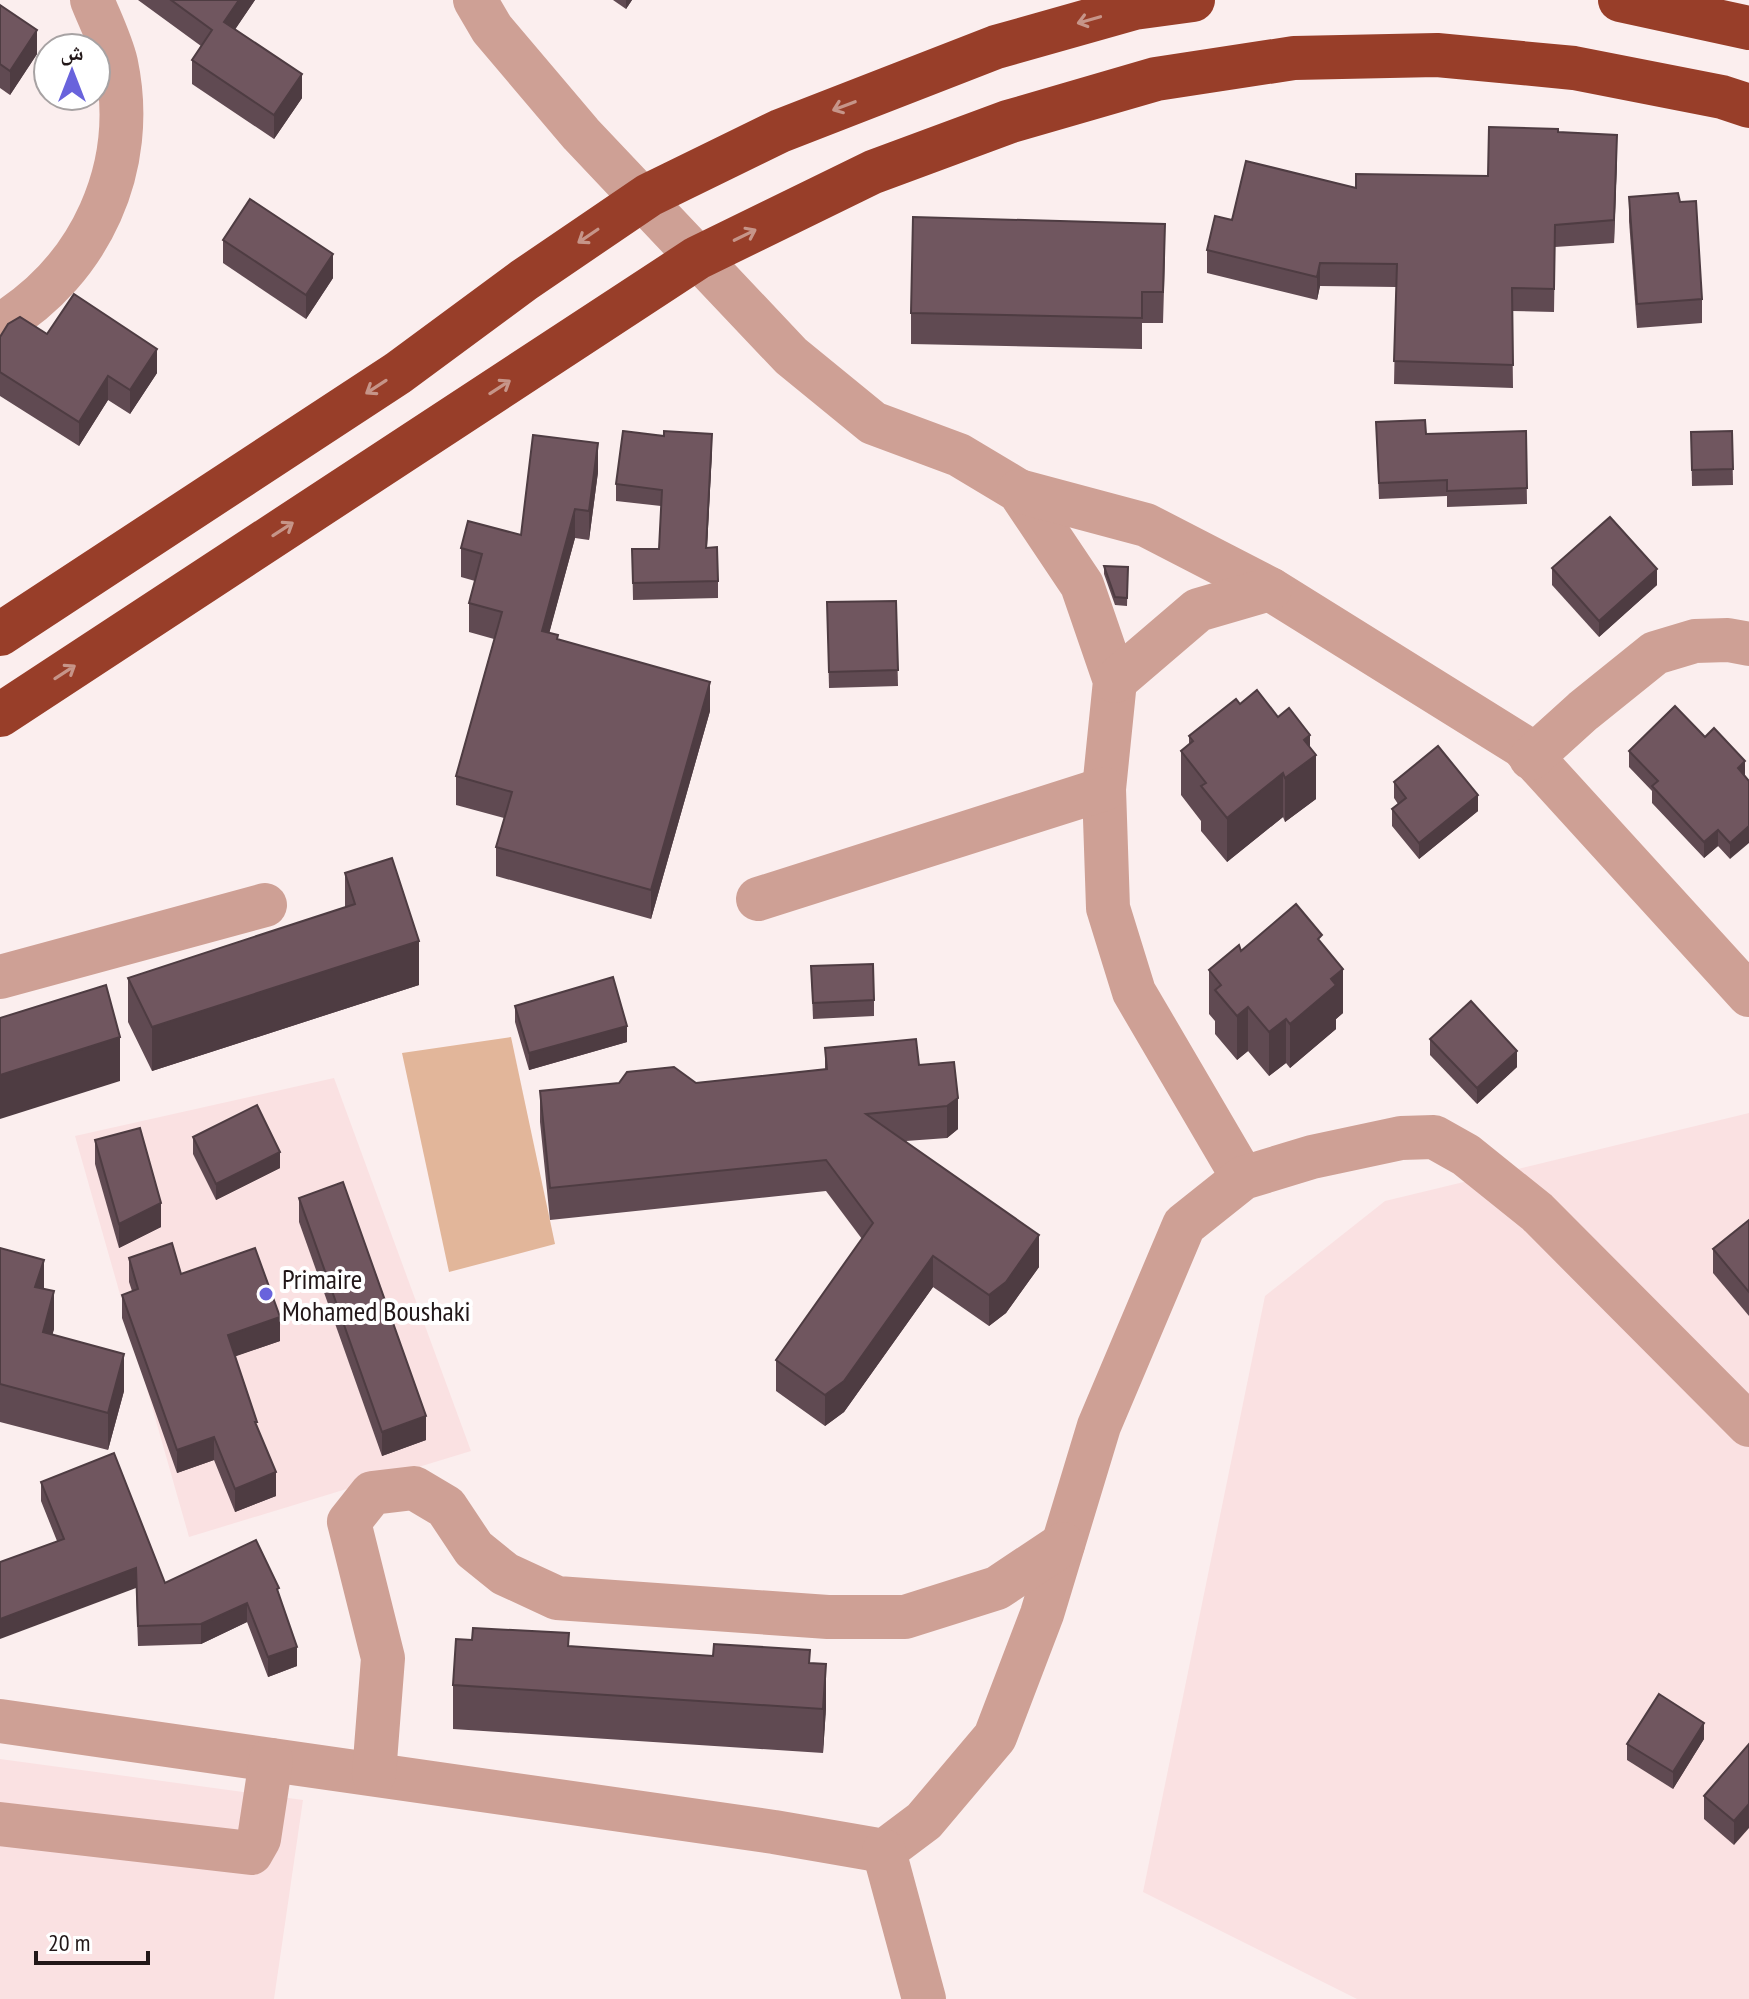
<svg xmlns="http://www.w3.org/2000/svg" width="1749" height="1999" viewBox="0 0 1749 1999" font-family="'PT Sans Narrow','Noto Naskh Arabic',sans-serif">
  <rect width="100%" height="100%" fill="#fbeeee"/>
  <g fill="#fae1e2">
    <polygon points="334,1078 471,1451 189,1537 75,1136"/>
    <polygon points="1749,1113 1749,1999 1357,1999 1143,1892 1265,1296 1385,1201"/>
    <polygon points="0,1759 303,1800 274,1999 0,1999"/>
  </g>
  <polygon fill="#e2b69a" points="511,1037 555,1244 449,1272 402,1053"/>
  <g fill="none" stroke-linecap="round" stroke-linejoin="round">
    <g stroke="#cea095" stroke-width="44">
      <polyline points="475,0 492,29 581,134 791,356 873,423 959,455 1019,491 1082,585 1115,681 1104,789 1108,908 1134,992 1243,1178"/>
      <path d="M0,325c91,-55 138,-158 116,-262 -5,-21 -16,-43 -24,-63"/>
      <polyline points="1019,491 1146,525 1270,589 1522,746 1749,995"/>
      <polyline points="1115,681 1198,610 1270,589"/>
      <polyline points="1531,758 1583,711 1655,653 1695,641 1728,640 1749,644"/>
      <polyline points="758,899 1104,789"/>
      <polyline points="0,977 265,905"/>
      <polyline points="0,1721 774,1832 884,1851 924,1821 995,1737 1042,1614 1099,1426 1184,1225 1243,1178 1312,1157 1401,1138 1434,1137 1466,1155 1537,1212 1749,1425"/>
      <polyline points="374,1774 383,1658 349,1522 372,1493 414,1488 446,1507 474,1549 505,1574 557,1598 828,1617 905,1617 997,1588 1063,1544"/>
      <polyline points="0,1824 251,1853 259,1839 271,1760"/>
      <polyline points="884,1851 924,1999"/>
    </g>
    <g stroke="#983e29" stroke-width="44">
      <polyline points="1620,0 1749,28"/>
      <polyline points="0,634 398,373 524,280 649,195 780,131 996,47 1134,8 1193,0"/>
      <polyline points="0,715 697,258 873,172 1008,122 1156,79 1294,58 1437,55 1574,68 1722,97 1749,106"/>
    </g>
  </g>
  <g fill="#604a52">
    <polygon points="138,0 255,0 235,29 302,98 274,139 192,84 192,60 201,46"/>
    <polygon points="613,0 632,0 626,9"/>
    <polygon points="0,5 37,54 10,95 0,88"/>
    <polygon points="1558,132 1617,157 1614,243 1555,247 1554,312 1512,311 1513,388 1394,384 1396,287 1320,286 1317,300 1207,273 1207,250 1232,220 1356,188 1488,176"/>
    <polygon points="1629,197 1680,202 1702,299 1702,323 1637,328 1629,221"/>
    <polygon points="223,240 333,278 306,319 223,263"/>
    <polygon points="1165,255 1163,323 1142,323 1142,349 911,344 911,313"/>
    <polygon points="47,334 157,373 130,414 108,400 79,446 0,396 0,337"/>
    <polygon points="1376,422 1426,434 1526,431 1527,504 1447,507 1447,496 1379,499"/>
    <polygon points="1732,431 1733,485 1692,486 1691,432"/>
    <polygon points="712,450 707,548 718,581 718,598 633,600 632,549 659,549 661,506 616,501 616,484"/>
    <polygon points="598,472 589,540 575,538 549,633 558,640 710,711 651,919 496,876 496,847 504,818 456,805 456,776 494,639 469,632 469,603 475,581 461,577 461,548 521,535"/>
    <polygon points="1104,566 1128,567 1127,606 1115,605 1104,574"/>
    <polygon points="1552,568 1657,585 1599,637 1552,585"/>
    <polygon points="896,601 898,686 829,688 827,602"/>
    <polygon points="1240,704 1278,717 1310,748 1316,799 1285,822 1283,817 1227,862 1201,831 1201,821 1181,795 1181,751 1189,745 1189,736"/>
    <polygon points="1705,737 1745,761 1730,859 1718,846 1704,858 1652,803 1652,791 1629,767 1629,751"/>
    <polygon points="1394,782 1478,811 1419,859 1392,826 1392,809 1398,804 1394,798"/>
    <polygon points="345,873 419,985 152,1071 128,1022 128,978 345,908"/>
    <polygon points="1322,945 1343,1013 1336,1019 1336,1029 1290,1068 1286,1063 1269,1076 1248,1051 1237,1060 1215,1034 1215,1021 1209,1014 1209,970 1241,951"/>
    <polygon points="811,966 874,1000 874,1016 813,1019"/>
    <polygon points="515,1006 627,1042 529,1070 515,1022"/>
    <polygon points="1430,1039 1517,1067 1477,1104 1430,1055"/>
    <polygon points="825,1048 919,1065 954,1062 958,1129 947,1138 906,1141 1039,1267 1006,1313 989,1326 933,1287 844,1412 825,1426 776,1391 776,1360 862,1239 826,1191 550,1220 540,1122 540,1091 696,1083 825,1069"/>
    <polygon points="193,1137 280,1168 216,1200 193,1154"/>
    <polygon points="95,1140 161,1227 119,1248 95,1164"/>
    <polygon points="299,1198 426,1440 382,1456 299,1222"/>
    <polygon points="1749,1220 1749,1316 1713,1273 1713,1249"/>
    <polygon points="0,1248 44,1289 54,1329 52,1335 124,1391 108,1450 0,1422"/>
    <polygon points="129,1258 181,1274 280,1341 235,1356 257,1427 276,1496 235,1512 214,1460 177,1473 122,1318 122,1295 132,1291 129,1282"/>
    <polygon points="41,1482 165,1583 279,1594 297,1666 268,1677 247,1622 201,1644 138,1646 136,1588 57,1541 41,1501"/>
    <polygon points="569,1646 810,1663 826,1708 823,1753 453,1729 453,1685"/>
    <polygon points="1704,1739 1673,1789 1627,1760 1627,1744"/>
    <polygon points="1749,1744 1734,1845 1704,1819 1704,1796"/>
  </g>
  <g fill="#4e3c42">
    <polygon points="239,0 255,0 224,46 224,22"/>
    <polygon points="626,0 632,0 626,9"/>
    <polygon points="37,30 37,54 10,95 10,71"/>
    <polygon points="302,74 302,98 274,139 274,115"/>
    <polygon points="1617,135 1617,157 1614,243 1614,220"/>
    <polygon points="333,254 333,278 306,319 306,295"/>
    <polygon points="1320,263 1320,286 1317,300 1317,277"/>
    <polygon points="157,349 157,373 130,414 130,390"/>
    <polygon points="108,376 108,400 79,446 79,422"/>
    <polygon points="712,434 712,450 706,564 706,548"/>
    <polygon points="598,443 598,472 589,540 589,511"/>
    <polygon points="575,509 575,538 542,660 542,631"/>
    <polygon points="1657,569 1657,585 1599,637 1599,621"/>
    <polygon points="710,682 710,711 651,919 651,890"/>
    <polygon points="1310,735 1310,759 1316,755 1316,799 1285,822 1285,778 1304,740"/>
    <polygon points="1745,761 1745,777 1738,768"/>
    <polygon points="1283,773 1283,817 1227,862 1227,818"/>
    <polygon points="1478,795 1478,811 1419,859 1419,843"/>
    <polygon points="1749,826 1749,843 1730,859 1730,843"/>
    <polygon points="1718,830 1718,846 1704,858 1704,842"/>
    <polygon points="419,941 419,985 152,1071 152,1027"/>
    <polygon points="1343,969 1343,1013 1336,1019 1336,1029 1290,1068 1290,1024 1331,979"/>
    <polygon points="1248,1007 1248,1051 1237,1060 1237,1016"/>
    <polygon points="1286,1019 1286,1063 1269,1076 1269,1032"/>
    <polygon points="627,1026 627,1042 529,1070 529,1053"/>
    <polygon points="120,1037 120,1081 0,1119 0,1075"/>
    <polygon points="1517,1051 1517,1067 1477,1104 1477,1088"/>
    <polygon points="958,1098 958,1129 947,1138 947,1106"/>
    <polygon points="280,1152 280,1168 216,1200 216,1184"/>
    <polygon points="161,1203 161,1227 119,1248 119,1224"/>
    <polygon points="1039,1235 1039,1267 1006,1313 989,1326 989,1295"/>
    <polygon points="933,1256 933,1287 844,1412 825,1426 825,1395"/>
    <polygon points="44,1260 44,1297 35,1287"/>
    <polygon points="54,1291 54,1329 43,1370 43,1332"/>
    <polygon points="280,1317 280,1341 228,1359 228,1335"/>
    <polygon points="124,1354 124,1391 108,1450 108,1413"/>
    <polygon points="426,1416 426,1440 382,1456 382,1432"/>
    <polygon points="214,1437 214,1460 177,1473 177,1450"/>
    <polygon points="276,1472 276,1496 235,1512 235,1489"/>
    <polygon points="136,1568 136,1588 0,1639 0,1619"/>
    <polygon points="247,1603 247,1622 201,1644 201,1624"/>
    <polygon points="297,1647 297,1666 268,1677 268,1657"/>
    <polygon points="826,1664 826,1708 823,1753 823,1709"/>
    <polygon points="1704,1723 1704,1739 1673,1789 1673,1772"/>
    <polygon points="1749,1804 1749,1828 1734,1845 1734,1821"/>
  </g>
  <g fill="#70565f" stroke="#4e3c42" stroke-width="2">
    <polygon points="171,0 239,0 224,22 302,74 274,115 192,60 212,30"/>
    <polygon points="0,5 37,30 10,71 0,64"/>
    <polygon points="1489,127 1558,129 1558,132 1617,135 1614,220 1555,225 1554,289 1512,288 1513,365 1394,361 1397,264 1320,263 1317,277 1207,250 1215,216 1232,220 1246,161 1356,188 1356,174 1488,176"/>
    <polygon points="1678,193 1680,202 1696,201 1702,299 1637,304 1629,197"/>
    <polygon points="250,199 333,254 306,295 223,240"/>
    <polygon points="913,217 1165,224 1163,292 1142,292 1142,318 911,313"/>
    <polygon points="74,294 157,349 130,390 108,376 79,422 0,372 0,337 8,324 20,317 47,334"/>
    <polygon points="1425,420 1426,434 1526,431 1527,488 1447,491 1447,480 1379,483 1376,422"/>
    <polygon points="623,431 664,436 664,431 712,434 706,548 717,547 718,581 633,583 632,549 659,549 662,490 616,484"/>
    <polygon points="1732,431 1733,469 1692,470 1691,432"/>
    <polygon points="533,435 598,443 589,511 575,509 542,631 558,635 557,639 710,682 651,890 496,847 512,792 456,776 502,612 469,603 482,554 461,548 468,521 521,535"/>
    <polygon points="1610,517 1657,569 1599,621 1552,568"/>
    <polygon points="1104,566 1128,567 1127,598 1115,597"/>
    <polygon points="896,601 898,670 829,672 827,602"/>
    <polygon points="1257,690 1278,717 1289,708 1310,735 1304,740 1316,755 1285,778 1283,773 1227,818 1201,786 1206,783 1181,751 1193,741 1189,736 1236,699 1240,704"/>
    <polygon points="1675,706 1705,737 1714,728 1745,761 1738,768 1749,781 1749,826 1730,843 1718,830 1704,842 1652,786 1658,781 1629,751"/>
    <polygon points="1438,746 1478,795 1419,843 1392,809 1406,798 1394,782"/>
    <polygon points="392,858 419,941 152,1027 128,978 355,904 345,873"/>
    <polygon points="1296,904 1322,935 1318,939 1343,969 1331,979 1336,985 1290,1024 1286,1019 1269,1032 1248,1007 1237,1016 1215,990 1221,985 1209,970 1239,945 1241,951"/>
    <polygon points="873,964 874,1000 813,1003 811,966"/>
    <polygon points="613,977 627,1026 529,1053 515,1006"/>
    <polygon points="106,985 120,1037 0,1075 0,1018"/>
    <polygon points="1471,1001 1517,1051 1477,1088 1430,1039"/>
    <polygon points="916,1039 919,1065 954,1062 958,1098 947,1106 866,1114 1039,1235 1006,1282 989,1295 933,1256 844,1381 825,1395 776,1360 873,1223 826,1160 550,1188 540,1091 619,1083 627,1072 674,1067 696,1083 827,1069 825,1048"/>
    <polygon points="257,1105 280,1152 216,1184 193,1137"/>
    <polygon points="140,1128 161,1203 119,1224 95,1140"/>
    <polygon points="343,1182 426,1416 382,1432 299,1198"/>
    <polygon points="1749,1220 1749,1292 1713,1249"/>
    <polygon points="172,1243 181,1274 255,1248 280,1317 228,1335 257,1422 255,1422 276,1472 235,1489 214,1437 177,1450 122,1295 138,1289 129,1258"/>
    <polygon points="0,1248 44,1260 35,1287 54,1291 43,1332 124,1354 108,1413 0,1384"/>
    <polygon points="114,1453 165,1583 256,1540 279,1588 277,1589 297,1647 268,1657 247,1603 201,1624 138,1626 136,1568 0,1619 0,1562 64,1539 41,1482"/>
    <polygon points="473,1628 569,1633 568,1646 713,1656 714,1644 810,1650 809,1663 826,1664 823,1709 453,1685 456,1639 472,1640"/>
    <polygon points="1659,1694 1704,1723 1673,1772 1627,1744"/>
    <polygon points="1749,1744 1749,1804 1734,1821 1704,1796"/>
  </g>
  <defs><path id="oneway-shaft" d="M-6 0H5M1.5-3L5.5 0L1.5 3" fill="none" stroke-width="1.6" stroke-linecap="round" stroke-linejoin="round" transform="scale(2)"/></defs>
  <g stroke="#c69589">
    <use href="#oneway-shaft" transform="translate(1089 20) rotate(164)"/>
    <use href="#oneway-shaft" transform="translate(844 106) rotate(159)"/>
    <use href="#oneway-shaft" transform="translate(745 235) rotate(-26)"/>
    <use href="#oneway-shaft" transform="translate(588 236) rotate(146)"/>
    <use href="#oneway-shaft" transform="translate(376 387) rotate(147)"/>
    <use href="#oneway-shaft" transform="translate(500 387) rotate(-33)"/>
    <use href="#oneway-shaft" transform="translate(283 529) rotate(-33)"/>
    <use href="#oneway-shaft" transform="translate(65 672) rotate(-33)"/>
  </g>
  <circle fill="#6963dc" stroke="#fff" stroke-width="3" cx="266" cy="1294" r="8"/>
  <g text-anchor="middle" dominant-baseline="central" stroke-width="8" stroke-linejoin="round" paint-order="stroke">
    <g font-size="28" fill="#221718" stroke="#fff" text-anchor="start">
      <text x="282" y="1278">Primaire<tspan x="282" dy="32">Mohamed Boushaki</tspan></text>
    </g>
  </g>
  <g transform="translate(72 72)"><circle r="38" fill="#ffffff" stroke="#a7a2a3" stroke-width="2"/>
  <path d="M0-6L14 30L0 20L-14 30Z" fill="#6963dc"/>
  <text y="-12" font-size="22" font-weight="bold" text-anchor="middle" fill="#221718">ش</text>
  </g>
  <path d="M36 1951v12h112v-12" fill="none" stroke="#221718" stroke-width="4"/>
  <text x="48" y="1951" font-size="24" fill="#221718" stroke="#ffffff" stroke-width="6" paint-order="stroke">20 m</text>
</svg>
